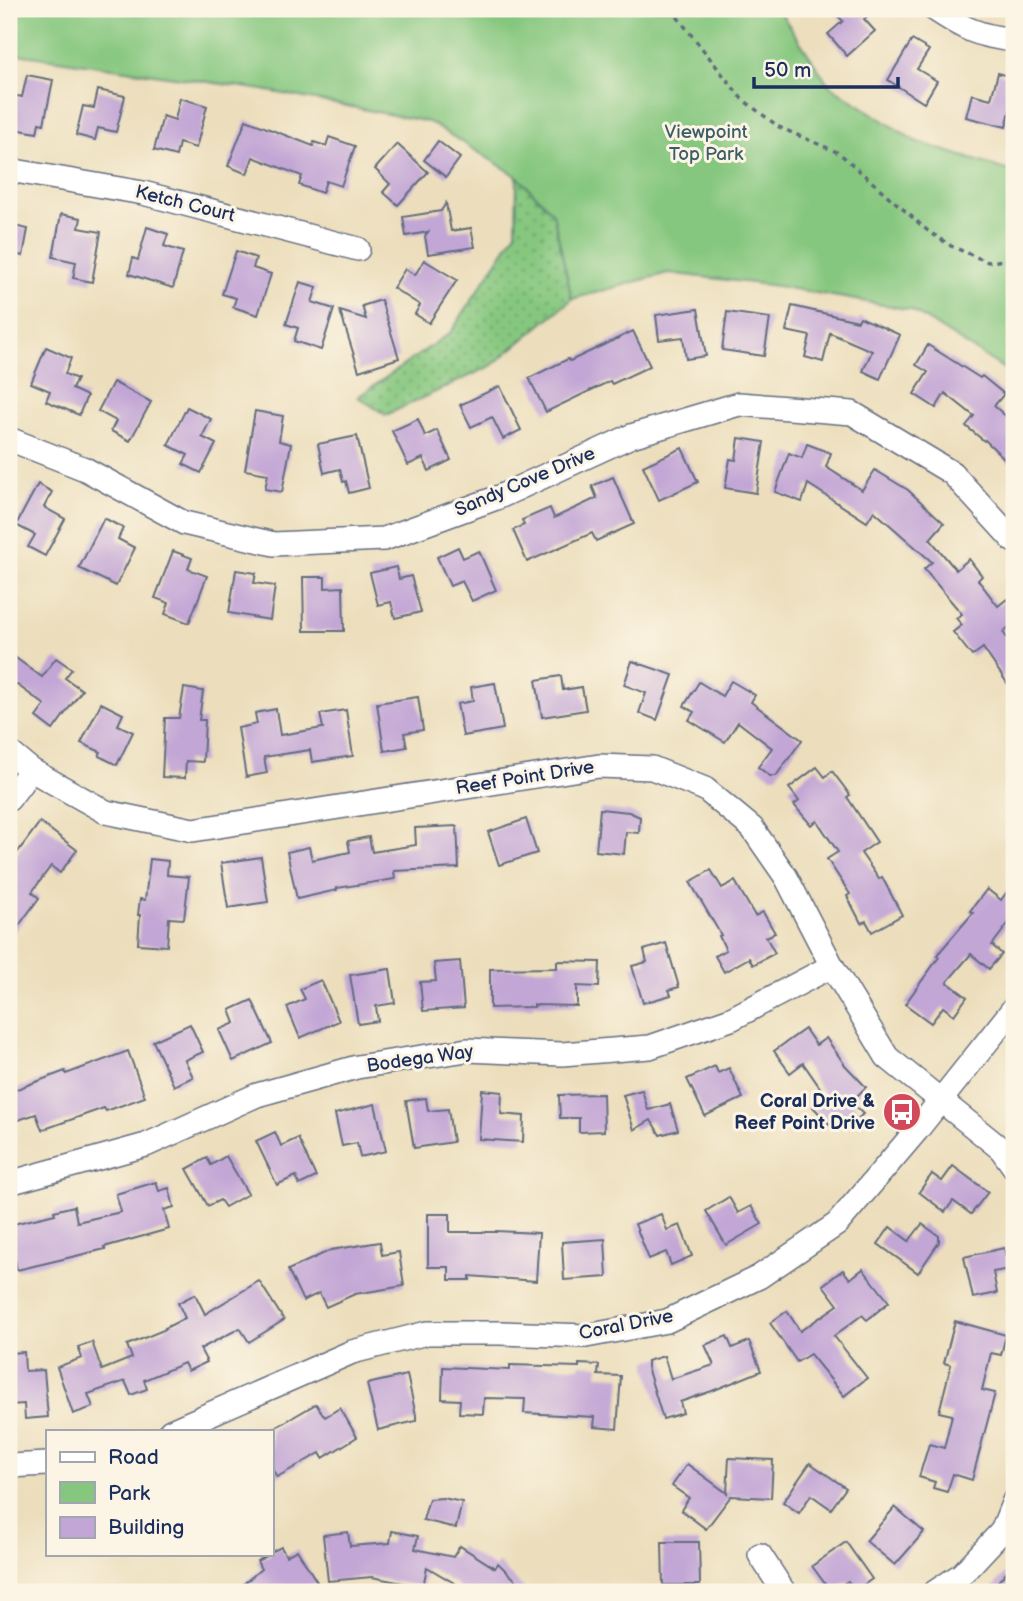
<svg xmlns="http://www.w3.org/2000/svg" width="1023" height="1601" viewBox="0 0 1023 1601" font-family="'Balsamiq Sans',sans-serif">
  <defs>
    <pattern id="grass-dots" width="8" height="8" patternUnits="userSpaceOnUse" patternTransform="scale(1.75)"><rect width="8" height="8" fill="#86c77f"/><path d="M2 2h.1M6 6h.1" fill="none" stroke="#6da26b" stroke-width="1.8" stroke-linecap="round"/></pattern>
  </defs>
  <rect width="100%" height="100%" fill="#fcf5e5"/>
  <filter id="ink" filterUnits="userSpaceOnUse"><feTurbulence type="fractalNoise" baseFrequency=".0143" numOctaves="2"/><feDisplacementMap in="SourceGraphic" scale="14" xChannelSelector="R" yChannelSelector="G"/><feConvolveMatrix kernelMatrix="1 2 1 2 8 2 1 2 1" color-interpolation-filters="sRGB"/></filter>
  <filter id="wash" filterUnits="userSpaceOnUse"><feTurbulence type="fractalNoise" baseFrequency=".00686" numOctaves="4" result="noise"/><feDisplacementMap in="SourceGraphic" scale="28" xChannelSelector="R" yChannelSelector="G"/><feGaussianBlur stdDeviation="1.57" result="paint"/><feColorMatrix in="noise" values="0 0 0 0 0 0 0 0 0 0 0 0 0 0 0 0 0 1.4 0 .05"/><feComposite in="paint" operator="in"/></filter>
  <g filter="url(#wash)">
    <rect width="100%" height="100%" fill="#ecdebc"/>
    <polygon fill="url(#grass-dots)" stroke="#507b6e" stroke-width="2" points="517,176 553,213 572,299 491,366 386,415 358,397 451,332 516,232"/>
    <polygon fill="#86c77f" stroke="#507b6e" stroke-width="2" points="9,9 778,9 829,85 915,141 1003,169 1014,171 1014,375 911,310 777,286 668,273 572,299 553,213 517,176 429,122 263,90 9,53"/>
    <g id="blocks">
      <g fill="#c2a6d5">
        <polygon points="831,9 876,9 864,19 875,31 847,56 828,34 843,21"/>
        <polygon points="912,40 929,50 917,69 937,81 924,103 888,80"/>
        <polygon points="998,73 1014,78 1014,95 1006,127 966,117 972,94 991,99"/>
        <polygon points="27,75 53,80 44,124 39,123 37,133 9,128 9,94 22,97"/>
        <polygon points="98,90 125,96 116,132 98,128 95,140 76,135 83,106 94,108"/>
        <polygon points="180,98 207,106 196,148 179,143 176,156 154,150 163,116 175,120"/>
        <polygon points="246,120 313,146 314,142 326,146 329,137 355,146 341,186 326,181 322,193 299,185 302,176 253,157 247,174 228,166"/>
        <polygon points="438,141 460,158 446,177 424,160"/>
        <polygon points="397,144 428,172 398,205 383,192 390,184 375,169"/>
        <polygon points="446,203 451,231 471,228 475,247 428,254 425,236 428,232 406,236 403,217 441,211"/>
        <polygon points="61,214 81,218 79,228 101,232 92,282 73,278 76,262 53,257"/>
        <polygon points="9,225 28,229 23,256 9,253"/>
        <polygon points="147,227 168,234 164,246 183,252 173,288 129,274 133,258 138,260"/>
        <polygon points="236,251 256,258 253,268 271,274 258,315 233,307 236,298 222,294"/>
        <polygon points="424,260 457,280 429,323 415,314 420,305 393,288 405,269 415,275"/>
        <polygon points="300,282 317,287 312,302 334,309 321,350 294,341 298,328 286,324"/>
        <polygon points="381,300 399,358 359,371 340,311 366,319 362,306"/>
        <polygon points="792,306 858,321 860,317 900,335 880,379 863,371 872,351 830,333 823,362 805,357 810,336 786,331"/>
        <polygon points="698,309 706,356 686,359 683,337 659,340 656,315"/>
        <polygon points="727,312 770,318 764,356 722,350"/>
        <polygon points="633,331 650,366 612,384 610,381 546,412 529,378 568,359 570,361"/>
        <polygon points="928,345 980,378 982,376 1004,394 994,406 1014,423 1014,468 985,440 984,441 966,426 974,416 945,393 936,408 914,394 928,372 916,365"/>
        <polygon points="46,347 71,358 65,374 77,379 72,389 87,396 79,415 46,401 50,391 31,383"/>
        <polygon points="113,382 151,402 130,441 111,431 116,421 98,411"/>
        <polygon points="500,386 521,430 503,439 492,417 471,427 460,405"/>
        <polygon points="187,407 211,419 202,437 216,444 201,473 183,464 188,455 168,445"/>
        <polygon points="255,411 283,416 279,441 291,444 282,492 265,489 268,474 245,470"/>
        <polygon points="418,419 425,436 437,430 451,460 429,471 423,458 408,465 392,431"/>
        <polygon points="357,436 369,488 349,493 346,481 343,482 340,469 324,473 318,444"/>
        <polygon points="739,438 764,442 756,493 725,488 730,459 736,460"/>
        <polygon points="807,444 831,453 826,467 862,490 875,470 908,490 944,523 930,539 956,570 969,559 982,576 978,580 998,606 1007,599 1014,608 1014,623 1003,632 1014,648 1014,693 983,648 972,656 953,632 962,625 956,618 962,614 924,569 932,562 874,511 867,522 808,484 802,502 775,492 789,453 802,458"/>
        <polygon points="682,448 698,482 659,500 643,466"/>
        <polygon points="613,477 634,524 596,541 592,533 527,562 513,530 524,525 522,520 550,508 554,518 597,498 592,486"/>
        <polygon points="38,484 52,492 44,507 65,519 45,556 28,547 35,535 16,525"/>
        <polygon points="104,518 123,528 118,539 135,548 116,586 79,568"/>
        <polygon points="458,547 463,558 479,551 496,590 472,601 462,581 450,586 437,557"/>
        <polygon points="173,551 192,558 188,569 207,576 189,623 165,614 169,603 155,598"/>
        <polygon points="396,567 399,579 411,576 421,612 395,618 391,602 378,605 370,573"/>
        <polygon points="236,570 256,573 254,583 275,586 270,620 229,613"/>
        <polygon points="303,577 325,577 325,588 343,587 344,631 304,631"/>
        <polygon points="9,653 42,677 56,658 72,669 65,678 82,690 53,730 36,717 45,705 9,679"/>
        <polygon points="632,661 673,675 657,720 639,713 646,693 624,685"/>
        <polygon points="561,676 563,690 582,687 586,710 542,717 536,680"/>
        <polygon points="731,681 755,695 751,702 802,740 776,776 770,776 758,767 772,748 738,722 725,742 689,720 694,712 684,706 699,682 722,696"/>
        <polygon points="495,683 503,729 463,736 457,704 473,701 471,687"/>
        <polygon points="184,688 203,691 199,720 205,720 203,762 186,761 185,778 162,777 165,718 179,718"/>
        <polygon points="418,697 423,730 404,733 407,747 384,751 377,703"/>
        <polygon points="101,703 123,714 118,725 133,732 117,765 99,756 101,752 81,743"/>
        <polygon points="276,709 280,735 323,728 320,714 346,710 353,756 312,762 310,750 264,757 267,773 246,777 238,728 257,724 255,713"/>
        <polygon points="817,767 825,777 832,771 850,795 847,797 877,842 861,853 879,879 882,877 902,915 872,932 866,921 861,923 847,896 850,894 827,859 838,852 817,821 811,825 794,805 799,801 789,788"/>
        <polygon points="600,809 629,812 640,817 639,833 626,832 624,854 596,851"/>
        <polygon points="526,819 537,853 499,865 488,832"/>
        <polygon points="40,822 77,850 60,873 51,866 32,892 39,898 9,939 9,864"/>
        <polygon points="457,826 459,868 394,871 395,879 337,888 337,890 297,899 287,852 309,847 312,860 350,852 348,841 369,837 372,852 416,845 415,828"/>
        <polygon points="261,857 268,902 228,908 221,863"/>
        <polygon points="150,859 168,861 167,875 189,877 184,919 169,918 167,946 138,944 140,915 138,915 140,899 145,900"/>
        <polygon points="711,870 722,888 735,881 755,916 763,912 775,933 766,937 775,953 753,965 749,958 724,972 715,956 726,950 719,936 721,935 690,882"/>
        <polygon points="1014,882 1014,916 992,945 1002,954 989,969 971,954 947,982 967,997 954,1015 943,1007 931,1023 905,1004 939,957 937,955 973,913 970,911 987,889 1001,900"/>
        <polygon points="666,943 679,987 669,990 671,995 643,1003 632,966 647,962 644,950"/>
        <polygon points="460,961 464,1008 423,1011 420,982 436,981 434,963"/>
        <polygon points="557,961 600,962 599,987 577,986 577,1006 534,1005 534,1007 490,1008 490,969 557,968"/>
        <polygon points="390,969 395,1003 376,1006 378,1021 358,1024 350,975"/>
        <polygon points="321,980 339,1021 300,1038 287,1007 305,999 300,989"/>
        <polygon points="252,1000 272,1043 233,1061 219,1030 235,1023 230,1010"/>
        <polygon points="190,1024 203,1052 185,1060 193,1077 174,1086 153,1041"/>
        <polygon points="805,1029 816,1045 826,1038 845,1065 866,1087 851,1102 863,1114 851,1125 845,1120 835,1130 813,1107 825,1095 803,1063 790,1073 774,1051"/>
        <polygon points="128,1051 145,1097 106,1111 104,1108 42,1130 36,1114 9,1123 9,1092 65,1071 66,1074"/>
        <polygon points="715,1066 718,1073 729,1068 743,1098 705,1116 687,1079"/>
        <polygon points="482,1090 502,1092 501,1114 524,1116 523,1142 479,1139"/>
        <polygon points="642,1090 648,1110 670,1104 678,1130 660,1135 651,1120 634,1130 623,1095"/>
        <polygon points="603,1094 604,1131 579,1132 579,1118 560,1118 559,1095"/>
        <polygon points="426,1098 428,1111 448,1109 453,1142 414,1148 406,1101"/>
        <polygon points="375,1104 386,1151 360,1157 357,1143 342,1146 335,1114"/>
        <polygon points="275,1132 281,1146 298,1138 316,1177 299,1185 296,1176 277,1185 256,1141"/>
        <polygon points="226,1156 248,1194 225,1207 220,1200 208,1206 187,1169 207,1158 211,1165"/>
        <polygon points="953,1166 988,1192 971,1214 953,1201 945,1212 919,1192 932,1174 942,1181"/>
        <polygon points="156,1182 159,1191 169,1188 174,1207 164,1210 169,1229 104,1247 105,1249 17,1270 14,1256 9,1257 9,1225 55,1214 54,1211 74,1206 77,1222 121,1212 116,1194"/>
        <polygon points="729,1197 738,1213 751,1206 762,1224 726,1245 706,1211"/>
        <polygon points="428,1214 450,1214 450,1232 496,1232 496,1231 539,1233 536,1281 470,1276 470,1280 449,1280 449,1267 428,1267"/>
        <polygon points="661,1214 667,1230 680,1225 692,1256 671,1265 666,1252 649,1259 635,1224"/>
        <polygon points="922,1224 939,1236 939,1242 918,1273 878,1244 890,1227 909,1241"/>
        <polygon points="605,1239 607,1277 564,1280 562,1242"/>
        <polygon points="380,1242 382,1255 399,1252 404,1286 355,1294 326,1307 319,1293 303,1301 288,1270 331,1250"/>
        <polygon points="1004,1248 1009,1269 993,1272 997,1293 973,1298 964,1257"/>
        <polygon points="863,1269 889,1302 867,1320 862,1315 834,1336 867,1378 844,1396 810,1354 797,1362 770,1323 787,1311 800,1331 838,1305 823,1285 843,1270 850,1279"/>
        <polygon points="259,1281 284,1320 249,1342 240,1328 200,1349 207,1362 188,1371 184,1363 144,1380 147,1389 131,1395 125,1381 88,1394 93,1407 73,1414 57,1367 82,1358 78,1347 92,1342 102,1370 132,1358 127,1345 166,1329 165,1328 185,1318 178,1303 195,1294 205,1314"/>
        <polygon points="955,1321 1006,1335 1001,1355 991,1353 982,1390 995,1393 972,1480 953,1474 947,1492 933,1488 935,1482 919,1477 929,1444 944,1448 952,1415 939,1412 951,1365 944,1363"/>
        <polygon points="727,1336 732,1348 749,1341 761,1371 712,1391 680,1402 683,1413 663,1419 647,1367 647,1361 664,1356 671,1379 714,1365 705,1345"/>
        <polygon points="24,1352 25,1371 44,1370 48,1417 25,1419 24,1404 9,1405 9,1353"/>
        <polygon points="579,1364 599,1365 598,1375 621,1376 617,1429 594,1427 595,1417 524,1413 525,1399 484,1398 483,1414 459,1413 460,1400 442,1399 443,1367 510,1370 510,1365 579,1367"/>
        <polygon points="407,1375 416,1415 416,1421 378,1430 367,1384"/>
        <polygon points="316,1404 325,1417 340,1408 357,1437 323,1458 320,1453 277,1477 271,1467 271,1430"/>
        <polygon points="729,1458 773,1460 771,1498 731,1496 706,1529 681,1510 689,1498 672,1486 687,1464 727,1493"/>
        <polygon points="810,1463 846,1488 831,1509 811,1495 799,1513 783,1502"/>
        <polygon points="443,1498 462,1502 456,1528 423,1520 429,1499"/>
        <polygon points="895,1507 924,1532 895,1565 866,1541"/>
        <polygon points="392,1531 418,1536 415,1549 453,1557 460,1546 495,1568 498,1563 528,1592 456,1592 459,1586 427,1567 423,1587 372,1577 328,1581 323,1535 348,1532 350,1546 390,1543"/>
        <polygon points="662,1542 699,1542 700,1585 663,1585"/>
        <polygon points="846,1542 872,1579 855,1591 848,1581 831,1592 812,1566"/>
        <polygon points="281,1547 286,1556 297,1550 317,1582 299,1592 234,1592 261,1569 257,1561 271,1554 271,1552"/>
        <polygon points="1014,1563 1014,1592 989,1592"/>
      </g>
    </g>
  </g>
  <g filter="url(#ink)">
    <use href="#blocks" fill-opacity="0" stroke="#646c7f" stroke-width="2"/>
    <g fill="none" stroke-linecap="round" stroke-linejoin="round">
      <defs>
        <g id="minor">
          <path d="M934,9c30,20 44,27 80,31"/>
          <polyline points="9,170 143,193 358,249"/>
          <polyline points="9,439 85,469 184,523 274,544 384,539 499,497 631,436 739,404 852,413 952,473 1014,541"/>
          <polyline points="9,752 31,770 106,812 193,830 599,766 652,768 705,789 752,828 786,877 832,966 887,1057 1001,1149 1014,1167"/>
          <polyline points="9,799 31,770"/>
          <polyline points="9,1183 146,1145 257,1095 357,1067 467,1050 562,1054 650,1047 731,1019 832,966"/>
          <polyline points="171,1431 352,1352 427,1333 500,1333 586,1336 667,1321 759,1277 837,1224 917,1130 1014,1008"/>
          <polyline points="9,1466 47,1464"/>
          <polyline points="760,1555 784,1592"/>
          <polyline points="935,1592 962,1574 1002,1531 1014,1501"/>
        </g>
      </defs>
      <use href="#minor" stroke="#646c7f" stroke-width="26"/>
      <polyline stroke="#646c7f" stroke-width="3.5" stroke-dasharray="5 5" stroke-linecap="butt" points="671,9 742,99 779,127 839,153 928,231 951,246 988,262 1014,259"/>
      <use href="#minor" stroke="#fff" stroke-width="23"/>
    </g>
  </g>
  <defs>
    <symbol id="bus-disc" viewBox="-11 -11 22 22"><circle r="9.5" fill="#d1495b" stroke="#fcf5e5"/><path d="M-5-6H5V4H4V6H2V4H-2V6H-4V4H-5ZM-3.5-4V0h7V-4ZM-3.5 1.2v1.5H-2V1.2ZM2 1.2v1.5H3.5V1.2Z" fill="#fff"/></symbol>
  </defs>
  <g fill-rule="evenodd">
    <use href="#bus-disc" x="880" y="1090" width="44" height="44"/>
  </g>
  <g text-anchor="middle" dominant-baseline="central" stroke-width="6" stroke-linejoin="round" paint-order="stroke">
    <g font-size="19" fill="#3b5d68" stroke="#fcf5e5">
      <text x="706" y="132">Viewpoint<tspan x="706" dy="22">Top Park</tspan></text>
    </g>
    <g font-size="19" fill="#1b2f5e" stroke="#fcf5e5">
      <text transform="translate(185 204) rotate(14)">Ketch Court</text>
      <text transform="translate(525 482) rotate(-23)">Sandy Cove Drive</text>
      <text transform="translate(525 778) rotate(-9)">Reef Point Drive</text>
      <text transform="translate(420 1059) rotate(-8)">Bodega Way</text>
      <text transform="translate(626 1325) rotate(-11)">Coral Drive</text>
    </g>
    <g font-size="19" font-weight="bold" fill="#1b2f5e" stroke="#fcf5e5" text-anchor="end">
      <text x="875" y="1101">Coral Drive &amp;<tspan x="875" dy="22">Reef Point Drive</tspan></text>
    </g>
  </g>
  <rect width="1023" height="1601" fill="none" stroke="#fcf5e5" stroke-width="35"/>
  <rect x="46" y="1430" width="228" height="126" fill="#fcf5e5" stroke="#a2a6af" stroke-width="2"/>
  <rect x="60" y="1452" width="35" height="10" fill="#ffffff" stroke="#a2a6af" stroke-width="2"/>
  <text x="108" y="1464" font-size="21" fill="#1b2f5e">Road</text>
  <rect x="60" y="1482" width="35" height="21" fill="#86c77f" stroke="#a2a6af" stroke-width="2"/>
  <text x="108" y="1500" font-size="21" fill="#1b2f5e">Park</text>
  <rect x="60" y="1517" width="35" height="21" fill="#c2a6d5" stroke="#a2a6af" stroke-width="2"/>
  <text x="108" y="1534" font-size="21" fill="#1b2f5e">Building</text>
  <path d="M754 77v10h144v-10" fill="none" stroke="#1b2f5e" stroke-width="3.5"/>
  <text x="764" y="77" font-size="21" fill="#1b2f5e" stroke="#fcf5e5" stroke-width="5" paint-order="stroke">50 m</text>
</svg>
